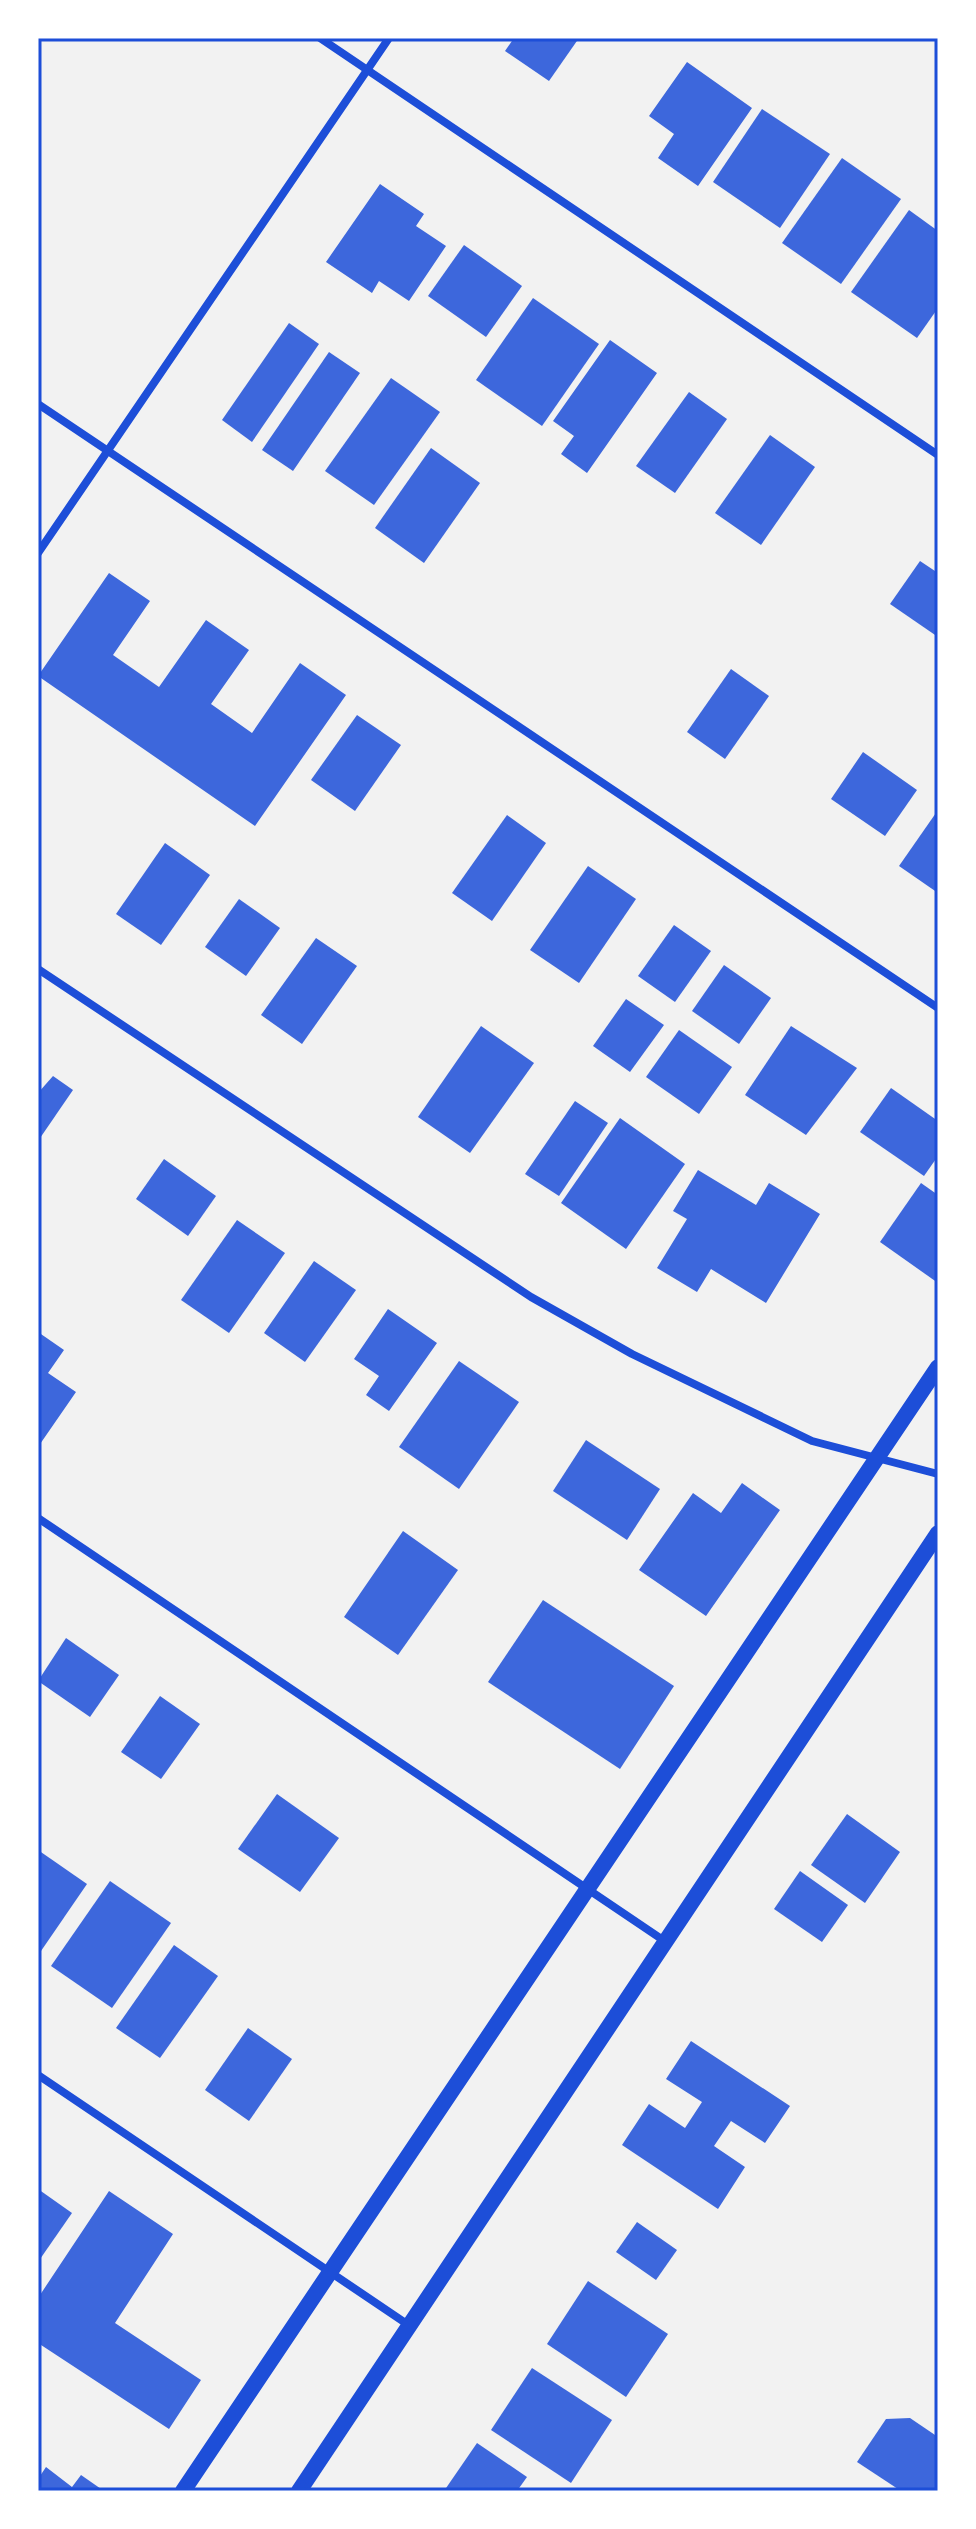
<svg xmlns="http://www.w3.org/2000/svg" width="976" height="2529" viewBox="0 0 976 2529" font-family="Bitter,serif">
  <rect width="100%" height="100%" fill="#f2f2f2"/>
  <g fill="#3d67dc">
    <polygon points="514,38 579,38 549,81 505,51"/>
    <polygon points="687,62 752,108 698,186 658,158 674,134 649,116"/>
    <polygon points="762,109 830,154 780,228 713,182"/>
    <polygon points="842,158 901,199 841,284 782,243"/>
    <polygon points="380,184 424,214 416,226 446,246 409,301 379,281 372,293 326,262"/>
    <polygon points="909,210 938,231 938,308 917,338 851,292"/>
    <polygon points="464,245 522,286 486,337 428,296"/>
    <polygon points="533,298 599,344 542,426 476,380"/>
    <polygon points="289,323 319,344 252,442 222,420"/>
    <polygon points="610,340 657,373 587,473 561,454 574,436 553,421"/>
    <polygon points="329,352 360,373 293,471 262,450"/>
    <polygon points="391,378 440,412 374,505 325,471"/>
    <polygon points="689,392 727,419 675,493 636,466"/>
    <polygon points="770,435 815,467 761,545 715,513"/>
    <polygon points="431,448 480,483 424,563 375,528"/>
    <polygon points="920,561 938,573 938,637 890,604"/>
    <polygon points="109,573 150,601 113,655 159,687 206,620 249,650 211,704 252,733 300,663 346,695 255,826 38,676"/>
    <polygon points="731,669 769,696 725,759 687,732"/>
    <polygon points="357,715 401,745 355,811 311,780"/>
    <polygon points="863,752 917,790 885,836 831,799"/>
    <polygon points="938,810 938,893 899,866"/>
    <polygon points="507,815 546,843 492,921 452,893"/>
    <polygon points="165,843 210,875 161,945 116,914"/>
    <polygon points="588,866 636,899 579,983 530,950"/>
    <polygon points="239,899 280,928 246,976 205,947"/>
    <polygon points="674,925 711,951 675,1002 638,976"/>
    <polygon points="316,938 357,966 302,1044 261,1015"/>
    <polygon points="724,965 771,998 739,1044 692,1011"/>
    <polygon points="626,999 664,1025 630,1072 593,1046"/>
    <polygon points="481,1026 534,1063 470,1153 418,1117"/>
    <polygon points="791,1026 857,1068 806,1135 745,1095"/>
    <polygon points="679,1030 732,1067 699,1114 646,1077"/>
    <polygon points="53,1076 73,1090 38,1141 38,1093"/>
    <polygon points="891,1088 938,1121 938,1156 924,1176 860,1132"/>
    <polygon points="575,1101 608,1123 559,1196 525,1174"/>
    <polygon points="620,1118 685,1164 626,1249 561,1203"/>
    <polygon points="164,1159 216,1196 188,1236 136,1199"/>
    <polygon points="698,1170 756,1205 769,1183 820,1214 766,1303 711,1269 697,1292 657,1268 687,1219 673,1211"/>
    <polygon points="921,1183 938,1195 938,1283 880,1242"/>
    <polygon points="237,1220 285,1253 229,1333 181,1300"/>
    <polygon points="314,1261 356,1290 305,1362 264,1333"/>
    <polygon points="388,1309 437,1343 389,1411 366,1395 379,1376 354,1359"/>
    <polygon points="38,1332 64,1350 48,1373 76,1392 38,1447"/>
    <polygon points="459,1361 519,1402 459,1489 399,1447"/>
    <polygon points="586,1440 660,1489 627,1540 553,1491"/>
    <polygon points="742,1483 780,1510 706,1616 639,1570 693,1493 721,1513"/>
    <polygon points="403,1531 458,1570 398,1655 344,1617"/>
    <polygon points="543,1600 674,1686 620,1769 488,1682"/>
    <polygon points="66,1638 119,1675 90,1717 38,1681"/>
    <polygon points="160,1696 200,1724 161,1779 121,1752"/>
    <polygon points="277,1794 339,1838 300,1892 238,1849"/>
    <polygon points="847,1814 900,1852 865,1903 811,1865"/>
    <polygon points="38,1850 87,1884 41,1951 38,1949"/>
    <polygon points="800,1871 848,1905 822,1942 774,1909"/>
    <polygon points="110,1881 171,1923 112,2008 51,1966"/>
    <polygon points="174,1945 218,1976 160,2058 116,2028"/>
    <polygon points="248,2028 292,2059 249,2121 205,2090"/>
    <polygon points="691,2041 790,2106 765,2143 731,2121 714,2146 745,2167 718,2209 622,2145 649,2104 685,2128 702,2102 666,2079"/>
    <polygon points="38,2189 72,2213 38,2262"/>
    <polygon points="109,2191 173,2234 115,2323 201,2380 169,2429 38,2343 38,2298"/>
    <polygon points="637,2222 677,2250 656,2280 616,2252"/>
    <polygon points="588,2281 668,2334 626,2397 547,2344"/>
    <polygon points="532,2368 612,2420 571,2483 491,2430"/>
    <polygon points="910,2418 938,2437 938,2491 901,2491 857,2462 886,2419"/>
    <polygon points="477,2443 527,2477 517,2491 444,2491"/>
    <polygon points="46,2467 72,2487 81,2475 104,2491 38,2491 38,2479"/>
  </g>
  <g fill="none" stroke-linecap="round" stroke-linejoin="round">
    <g stroke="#1d4ed8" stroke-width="8">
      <polyline points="320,38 938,455"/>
      <polyline points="38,404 938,1008"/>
      <polyline points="38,553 389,38"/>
      <polyline points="38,969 531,1297 632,1354 812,1441 938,1474"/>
      <polyline points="38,1518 666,1942"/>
      <polyline points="38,2075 410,2326"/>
    </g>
    <g stroke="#1d4ed8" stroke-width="16">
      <polyline points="183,2491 938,1367"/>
      <polyline points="299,2491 938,1533"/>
    </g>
  </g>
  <rect width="976" height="2529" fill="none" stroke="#ffffff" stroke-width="80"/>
  <rect x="40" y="40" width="896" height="2449" fill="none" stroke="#1d4ed8" stroke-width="3"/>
</svg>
